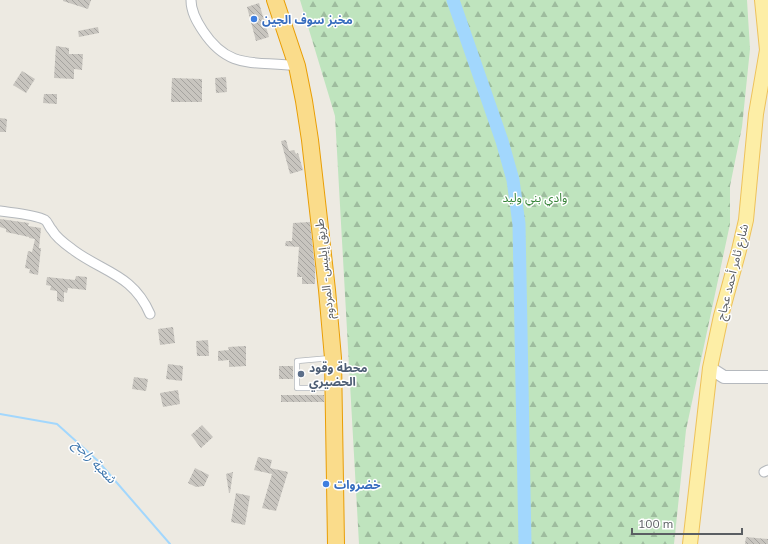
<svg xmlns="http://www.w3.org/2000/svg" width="768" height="544" viewBox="0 0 768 544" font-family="Mulish,'Noto Sans Arabic',sans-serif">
  <defs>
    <pattern id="forest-firs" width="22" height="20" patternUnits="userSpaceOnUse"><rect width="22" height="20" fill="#bfe4be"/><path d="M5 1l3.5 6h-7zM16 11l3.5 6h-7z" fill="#9ebc9e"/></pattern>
    <pattern id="building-back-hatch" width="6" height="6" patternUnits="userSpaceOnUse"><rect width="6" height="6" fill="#c8c5bf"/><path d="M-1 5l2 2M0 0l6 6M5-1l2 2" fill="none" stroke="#a5a39f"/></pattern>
  </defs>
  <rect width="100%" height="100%" fill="#edeae2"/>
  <polygon fill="url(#forest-firs)" points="300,0 747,0 750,49 742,127 730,186 730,224 686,430 674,544 359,544 335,116"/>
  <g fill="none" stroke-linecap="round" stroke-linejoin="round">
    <polyline stroke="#a2d7fd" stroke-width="2" points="0,414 57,424 98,461 170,544"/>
    <polyline stroke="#a2d7fd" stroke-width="13" points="453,0 502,141 513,180 519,224 525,544"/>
  </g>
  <g fill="url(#building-back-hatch)">
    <polygon points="63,0 91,0 88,9 63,1"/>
    <polygon points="259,3 269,37 256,41 247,7"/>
    <polygon points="98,27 99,33 79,37 78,31"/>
    <polygon points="56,46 69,48 69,54 83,54 82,70 74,69 74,79 54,78"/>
    <polygon points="22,71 35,79 26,93 13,85"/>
    <polygon points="226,77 227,92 216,93 215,78"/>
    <polygon points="172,78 202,79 202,102 171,102"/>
    <polygon points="44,94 57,94 57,104 43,103"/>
    <polygon points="0,118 7,119 6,132 0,132"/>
    <polygon points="286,140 289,151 294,150 296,154 298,153 303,170 290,174 281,141"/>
    <polygon points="0,219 29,223 28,226 41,228 39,248 41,248 38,275 29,273 30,269 25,268 28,251 32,252 35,239 29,238 29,237 6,232 6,229 0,227"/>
    <polygon points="310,222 315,268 315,284 302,284 302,277 297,277 299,247 285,246 286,241 292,241 293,223"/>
    <polygon points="76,276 87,277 86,290 68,288 67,293 64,292 64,302 57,301 57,291 50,290 51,286 46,285 47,277 75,280"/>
    <polygon points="173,327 175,343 160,345 158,329"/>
    <polygon points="208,340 209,356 197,356 196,341"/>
    <polygon points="246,346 246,366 229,367 229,360 218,361 218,351 229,350 228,347"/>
    <polygon points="168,364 183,366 182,381 166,379"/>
    <rect x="279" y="366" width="14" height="13"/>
    <polygon points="134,377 148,379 146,391 132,389"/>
    <polygon points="178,390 180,404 163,407 160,393"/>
    <rect x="281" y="395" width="43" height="7"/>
    <polygon points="202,425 213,437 201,448 191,435"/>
    <polygon points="258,457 272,460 270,468 288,472 276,511 262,508 272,474 254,470"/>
    <polygon points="195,468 209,475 204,486 196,487 188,483"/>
    <polygon points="233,472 230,493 229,493 226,474"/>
    <polygon points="236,493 250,496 245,525 231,522"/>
    <polygon points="746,537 768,539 768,544 745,544"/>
  </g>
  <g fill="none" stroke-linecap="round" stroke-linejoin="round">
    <defs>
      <polyline id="lane" points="330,388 297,388 297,361 331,358"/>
      <g id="street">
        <path d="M191,0c0,12 6,22 12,31 27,41 54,29 94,35"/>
        <path d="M0,211c13,2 34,3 45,9 3,2 4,7 7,10 4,7 13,14 20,19 30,23 61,25 78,65"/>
        <polyline points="764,472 768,470"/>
      </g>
      <polyline id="secondary" points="710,368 724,377 768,377"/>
      <polyline id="primary" points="690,544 710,368 721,316 739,250 746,220 756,114 767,50 762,0"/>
      <polyline id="highway" points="275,0 297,66 304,101 310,140 327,290 333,358 336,544"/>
    </defs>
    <use href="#lane" stroke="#b4b8bc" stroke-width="6"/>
    <use href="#street" stroke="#b4b8bc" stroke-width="11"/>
    <use href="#secondary" stroke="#b5b9be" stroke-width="14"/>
    <use href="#primary" stroke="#eec25a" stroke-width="16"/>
    <use href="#highway" stroke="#e99e05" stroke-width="18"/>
    <use href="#lane" stroke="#fff" stroke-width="4.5"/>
    <use href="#street" stroke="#fff" stroke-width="9"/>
    <use href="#secondary" stroke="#fff" stroke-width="12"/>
    <use href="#primary" stroke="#fdeea6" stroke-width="14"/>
    <use href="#highway" stroke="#fadc8b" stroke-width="16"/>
  </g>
  <g fill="#3f7fe0" stroke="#fff" stroke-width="1.5">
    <circle cx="254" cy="19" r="4"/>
    <circle cx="326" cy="484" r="4"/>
  </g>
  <circle fill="#5c6f8a" stroke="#fff" stroke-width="1.5" cx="301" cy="374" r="4"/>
  <g text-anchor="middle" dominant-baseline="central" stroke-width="3" stroke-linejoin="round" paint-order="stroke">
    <g font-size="12" font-weight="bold" fill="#366cbe" stroke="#fff" text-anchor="start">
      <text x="262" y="19">مخبز سوف الجين</text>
      <text x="334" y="484">خضروات</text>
    </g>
    <g font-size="12" fill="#378539" stroke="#fff">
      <text x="535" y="197">وادي بني وليد</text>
    </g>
    <g font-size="12" fill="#5a5e62" stroke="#fff">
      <text transform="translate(324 269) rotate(-96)">طريق إيليس- المردوم</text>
      <text transform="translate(732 272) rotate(-76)">شارع ثامر أحمد عجاج</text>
    </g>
    <g font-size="12" font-weight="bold" fill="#4e5e75" stroke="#fff" text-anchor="start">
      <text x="309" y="367">محطة وقود<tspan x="309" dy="14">الحضيري</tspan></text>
    </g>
    <g font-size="13" font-style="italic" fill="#4078ae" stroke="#fff">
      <text transform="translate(95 461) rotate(46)">شعبة راجح</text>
    </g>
  </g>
  <path d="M632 528v6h110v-6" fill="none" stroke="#5a5e62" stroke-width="2"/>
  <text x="638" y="528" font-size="12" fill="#5a5e62" stroke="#ffffff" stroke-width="3" paint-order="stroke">100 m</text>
</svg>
